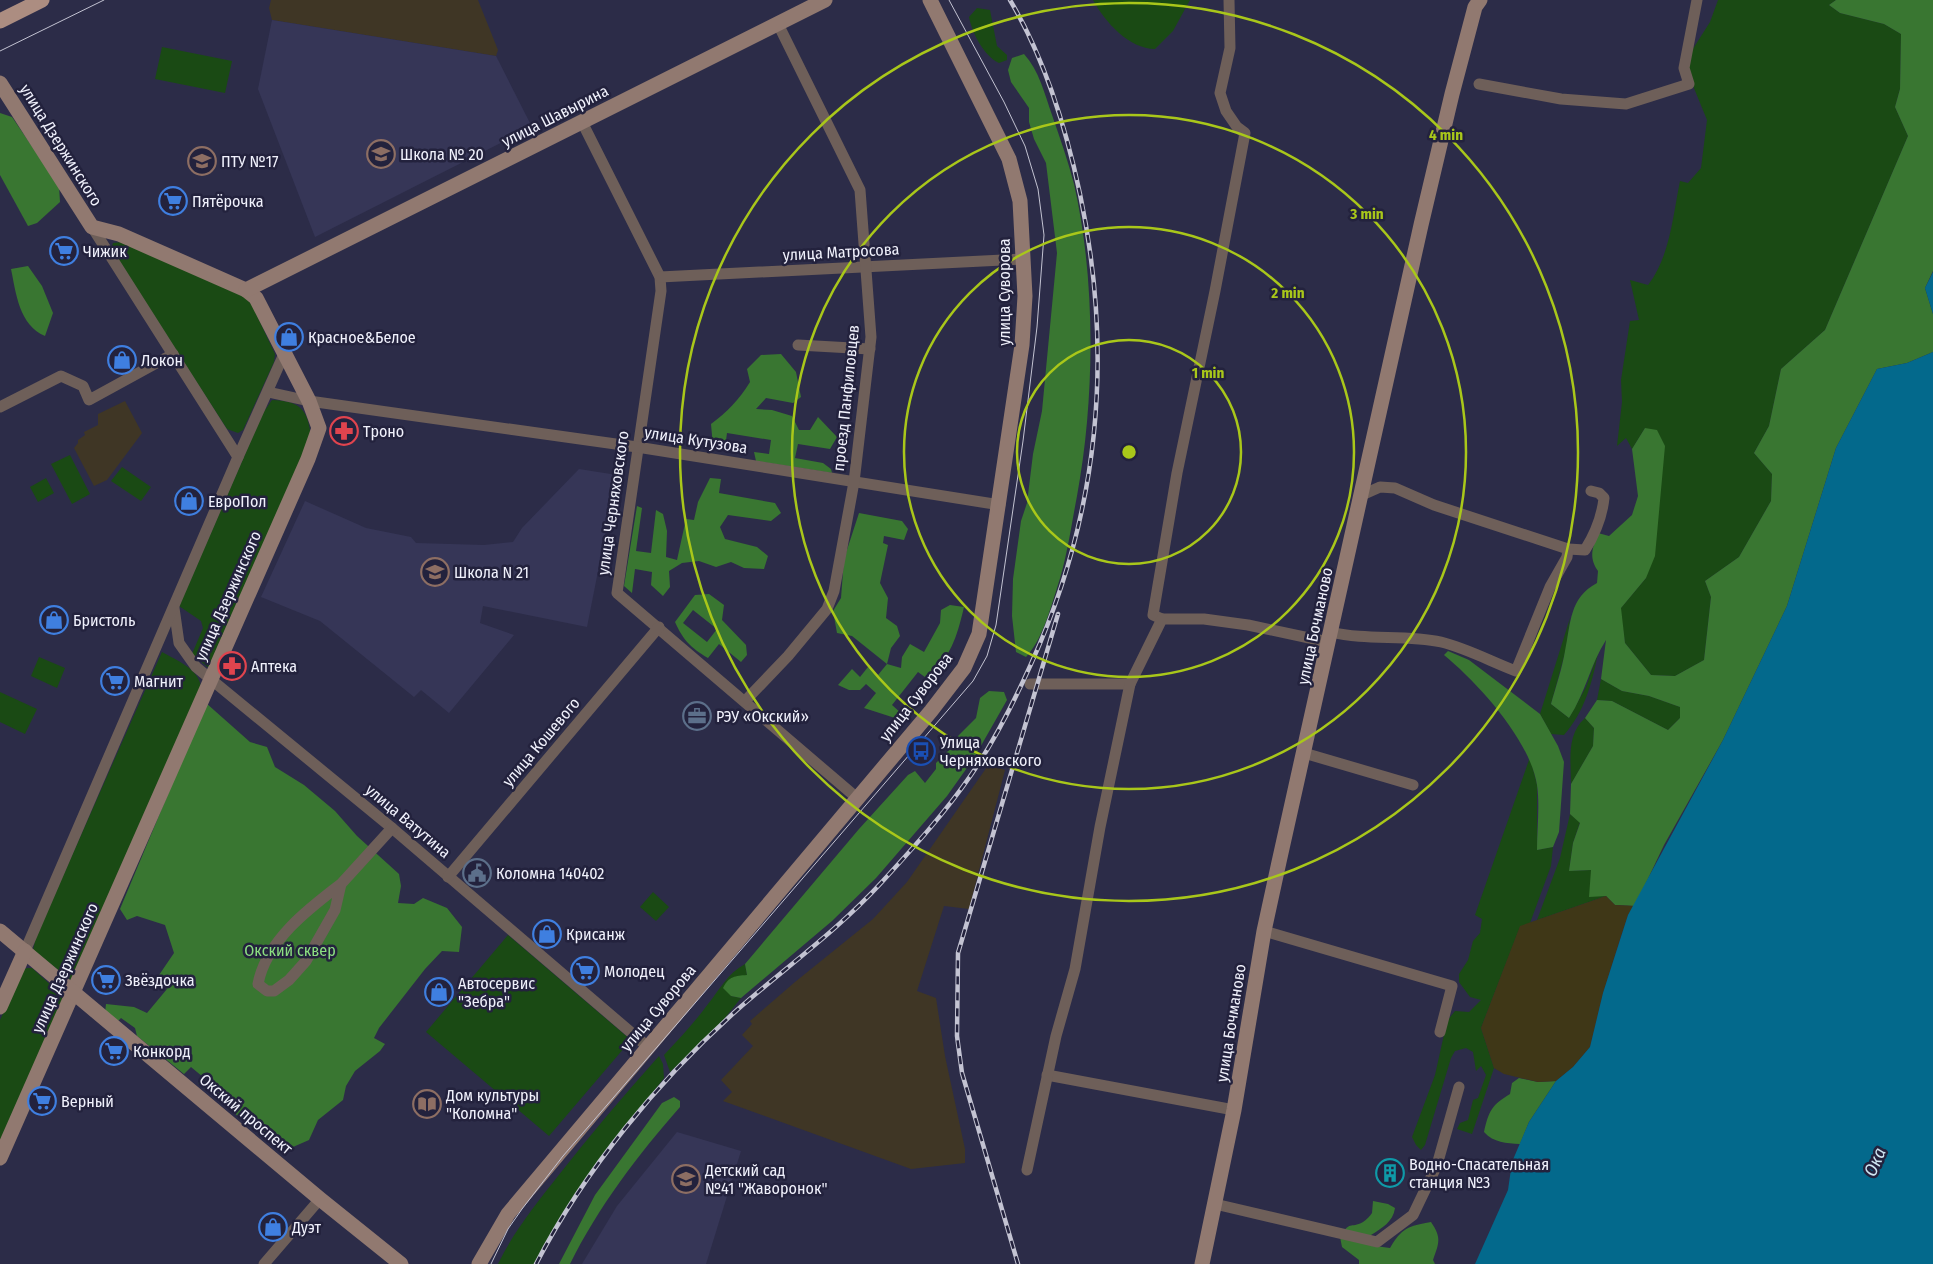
<svg xmlns="http://www.w3.org/2000/svg" width="1933" height="1264" viewBox="0 0 1933 1264" font-family="'Fira Sans Condensed',sans-serif">
  <rect width="100%" height="100%" fill="#2c2c48"/>
  <g fill="#3f3625">
    <polygon points="271,0 478,0 498,50 496,56 272,20 269,8"/>
    <polygon points="125,401 142,433 107,480 94,486 74,448 78,443 78,440 85,435 84,432 98,425 98,414"/>
    <polygon points="989,764 1005,770 969,909 944,906 917,991 936,998 945,1056 965,1149 965,1163 911,1169 723,1101 732,1092 721,1080 753,1046 742,1035 752,1024 750,1021 795,982 873,919 907,882"/>
  </g>
  <g fill="#363657">
    <polygon points="272,20 496,56 532,127 315,237 258,89"/>
    <polygon points="579,469 617,475 587,627 483,606 480,623 514,635 449,713 421,690 414,697 320,621 261,597 305,501 366,528 411,537 416,543 484,545 513,542 522,528"/>
    <polygon points="677,1132 741,1151 706,1264 582,1264 617,1206"/>
  </g>
  <g fill="#1a4a14">
    <path d="M1093,0h97l-17,31 -18,18c-26,0 -50,-27 -62,-49z"/>
    <path d="M1718,0h118l-7,5 11,8 44,11 17,10 -1,55 -5,18 13,29 -83,194 -44,39 -12,57 -15,27 18,21 -1,27 -32,56 -34,24 6,16 -7,63 -29,16 -24,-1 -26,-32 -5,-34 26,-31 -1,-150 -13,21 -6,-11 -9,8 5,-44 -1,-22 9,-59 9,-1 -9,-40 18,5c22,-28 25,-70 32,-104l8,2 13,-15 6,-48 -18,-44v-21l21,-33z"/>
    <path d="M977,8l13,2 7,36 10,9v5l-8,3c-15,-7 -27,-30 -30,-46z"/>
    <polygon points="162,47 232,61 225,93 155,79"/>
    <polygon points="122,242 245,297 252,305 275,354 274,362 243,430 238,433 227,429 111,250 113,243"/>
    <path d="M272,400c28,1 36,9 39,37l-101,232 -18,-15 11,-26 -2,-7 -22,-15 84,-193z"/>
    <polygon points="70,455 90,494 72,504 51,464"/>
    <polygon points="122,467 151,487 141,501 111,481"/>
    <polygon points="46,478 54,493 38,502 30,487"/>
    <path d="M1570,618l-4,31 -15,55 18,14 17,-31 12,-34c-6,30 -13,58 -34,82l-13,-1 -11,-20z"/>
    <path d="M162,652c14,8 37,17 39,35l-130,293 -38,-30 3,-13z"/>
    <polygon points="39,657 65,668 57,688 31,676"/>
    <polygon points="1601,679 1622,691 1649,696 1680,707 1680,718 1668,730 1612,701 1597,700"/>
    <polygon points="0,692 37,709 25,734 0,722"/>
    <path d="M1585,718l9,10 -1,18 -22,38c0,-23 -5,-49 14,-66z"/>
    <polygon points="1530,757 1537,785 1537,850 1553,847 1551,866 1530,923 1520,927 1481,1028 1494,1068 1472,1134 1457,1129 1460,1123 1468,1120 1473,1100 1478,1098 1486,1075 1481,1066 1476,1071 1473,1052 1466,1048 1455,1051 1451,1058 1425,1145 1421,1150 1416,1145 1412,1137 1435,1075 1447,1021 1455,1011 1469,1012 1481,1000 1470,997 1459,982 1459,974 1468,960 1473,941 1480,933 1482,919 1475,915"/>
    <polygon points="1570,814 1580,822 1573,843 1569,871 1591,870 1606,896 1537,920 1560,858"/>
    <polygon points="653,892 669,907 656,921 640,907"/>
    <polygon points="508,935 631,1040 549,1136 426,1032"/>
    <path d="M745,964l2,11 -16,21 10,2 -21,26 -50,48 -6,-17c15,-16 31,-33 44,-51 12,-15 19,-30 37,-40z"/>
    <polygon points="27,968 32,968 65,998 0,1144 0,1020 23,970"/>
    <path d="M659,1056l4,8 1,14 -70,90 -60,96h-36c16,-33 38,-60 60,-88 32,-41 66,-81 101,-120z"/>
  </g>
  <g fill="#397631" fill-rule="evenodd">
    <path d="M1836,0h97v271l-8,17 8,26v38l-26,11 -30,6 -41,79 -49,158 -64,134 -59,105 -29,61 -20,-1 -9,-9 -17,1 2,-27 -22,1 4,-28 7,-20 -10,-9 1,-30 22,-38 1,-18 -9,-10 12,-18 15,1 56,29 12,-12v-11l-31,-11 -27,-5 -21,-12 5,-39c-16,25 -20,52 -37,78l-18,-14c5,-18 11,-35 14,-53 6,-28 4,-53 32,-68l1,-12c-10,-14 -5,-24 0,-38l11,3 23,-21 6,-19 -6,-47 13,-21 12,2 8,16 -10,110 -9,22 -25,30 4,35 26,32 24,1 29,-16 7,-63 -6,-16 34,-24 32,-56 1,-27 -18,-21 15,-27 12,-57 44,-39 83,-194 -13,-29 5,-18 1,-55 -17,-10 -44,-11 -11,-8z"/>
    <path d="M1024,54c15,16 21,41 28,61 8,23 16,46 22,69 22,96 21,215 3,312 -6,31 -10,62 -20,92 -7,22 -15,52 -31,69l-10,-5 -4,-36 1,-37 8,-58 6,-18 6,-49 9,-43 15,-158 -11,-90 -12,-24 -5,-17v-14l-18,-26 -3,-12 4,-12z"/>
    <polygon points="0,113 12,117 59,186 60,202 37,223 28,226 0,175"/>
    <path d="M28,266l14,20 11,27 -8,23c-26,-11 -29,-43 -34,-67z"/>
    <path d="M781,354l15,18 5,25 -8,6 -27,-5 -10,11 16,1 20,6 7,14h11l8,-13 19,20 -7,12 -32,-5 -3,14 28,5 8,6 1,4 -76,-12 -2,-9 15,2 2,-14 -44,-7 -2,15 -12,-2 -2,-22c16,-12 28,-24 39,-42l-3,-13 14,-14z"/>
    <polygon points="710,478 721,479 719,493 775,503 781,513 771,521 728,515 720,527 725,539 757,547 768,556 764,569 744,568 731,562 716,567 699,561 682,563 669,571 670,587 663,596 651,585 652,572 635,569 632,593 624,586 637,506 642,508 636,551 651,553 656,510 663,514 667,531 666,557 677,560 686,519 694,520 698,502"/>
    <path d="M859,513l43,8 6,8 -4,11 -20,-4 -1,7 5,2 -8,38 8,15 -2,20 11,8 3,10 -9,12 -4,16 14,4 1,-11 8,-13 14,8 16,-29 1,-13 9,-5 14,2c-8,34 -13,46 -35,73l-11,-8 -26,33 10,9 -7,4 -31,-10 12,-15 -10,-9 -6,6h-11l-11,-5 14,-16 8,8 8,-10 10,8 9,-11 -35,-28 -15,-3 -4,-22 8,-13 3,-39z"/>
    <path d="M709,594l15,11 -2,15 24,25 1,10 -6,7 -22,-18 -11,14c-17,-10 -25,-18 -33,-36l20,-27zM693,610l24,19 -10,13 -24,-19z"/>
    <path d="M1448,651l21,9 71,54 18,32 6,16 -5,70 -6,15 -16,3c0,-21 3,-45 0,-65 -7,-45 -59,-102 -93,-130z"/>
    <path d="M989,691l15,1 3,8 -33,58 -27,38 -71,82 -44,43 -91,77 -10,-2 -8,-8c6,-12 12,-12 24,-13l-2,-11 114,-135 49,-54 7,-4 10,12 11,-14v-6l13,-13 9,-14 18,-18 4,-20z"/>
    <polygon points="206,703 250,742 267,747 275,767 304,785 335,811 357,836 399,874 401,886 398,903 414,904 423,898 447,908 462,927 459,952 442,951 425,969 379,1028 374,1038 385,1044 380,1051 355,1071 346,1086 343,1100 318,1120 309,1140 293,1147 285,1155 198,1083 203,1077 191,1067 184,1074 137,1036 135,1028 121,1018 117,1022 105,1013 106,1004 134,1007 147,1013 167,989 157,978 174,953 165,925 137,916 127,920 120,909"/>
    <path d="M1519,1078l19,4 18,-1 -27,41 -9,22c-14,-1 -26,-1 -36,-12 5,-22 8,-27 26,-38l2,-11z"/>
    <path d="M674,1097l6,4v6c-43,49 -81,99 -110,157h-11l36,-69 67,-92z"/>
    <path d="M1373,1201l15,3 7,4c-2,14 -13,20 -24,27l4,11 15,2c12,-20 18,-22 41,-26 11,16 8,21 2,38l2,4h-76v-4l-17,-13 -2,-10c10,-17 10,-8 23,-15 3,-2 7,-6 9,-9z"/>
  </g>
  <polygon fill="#3f3717" points="1606,896 1615,905 1635,906 1628,915 1621,936 1603,993 1590,1047 1573,1067 1556,1081 1538,1082 1504,1074 1494,1068 1481,1028 1520,926"/>
  <g fill="#03698c">
    <polygon points="1933,272 1933,314 1925,288"/>
    <polygon points="1933,352 1933,1264 1475,1264 1508,1190 1512,1162 1529,1122 1556,1081 1573,1067 1590,1047 1603,993 1628,915 1723,740 1787,606 1836,448 1877,369 1907,363"/>
  </g>
  <g fill="none" stroke-linecap="round" stroke-linejoin="round">
    <g stroke="#6e5f59" stroke-width="11">
      <polyline points="1479,84 1561,99 1626,104 1689,84 1684,68 1697,0"/>
      <polyline points="582,122 660,277 661,291 617,593 857,798"/>
      <polyline points="660,277 1023,259"/>
      <polyline points="798,345 870,349"/>
      <polyline points="268,392 309,401 637,447 1000,505"/>
      <polyline points="0,407 61,376 83,386 89,400 173,354"/>
      <polyline points="238,457 284,354"/>
      <path d="M1568,549l17,1c10,-16 17,-33 19,-52l-5,-5 -8,-2"/>
      <polyline points="174,608 179,643 196,667 392,828 648,1047"/>
      <polyline points="1162,619 1153,615 1177,473 1215,291 1245,133 1237,127 1226,111 1220,93 1230,48 1229,0"/>
      <path d="M1331,632c36,9 74,2 110,10 25,6 51,20 75,29l34,-84 17,-30 1,-8 -134,-44 -39,-17 -15,-1 -18,8"/>
      <polyline points="1030,684 1130,684 1162,619 1204,619 1248,625 1328,642"/>
      <polyline points="745,701 788,656 827,609 834,591 854,482 871,337 860,190 778,24"/>
      <polyline points="1304,753 1413,785"/>
      <polyline points="448,877 659,627"/>
      <path d="M341,884c-33,25 -75,57 -83,100l9,7h7l15,-11 17,-19 29,-51 6,-26 51,-56"/>
      <polyline points="1264,931 1452,986 1440,1032"/>
      <polyline points="25,951 238,457 92,227"/>
      <polyline points="1047,1075 1234,1110"/>
      <polyline points="1027,1170 1056,1036 1075,969 1100,827 1130,684"/>
      <polyline points="1215,1204 1377,1242 1413,1215 1437,1165 1459,1087"/>
      <polyline points="264,1264 320,1199"/>
    </g>
    <g stroke="#917970" stroke-width="15">
      <polyline points="0,83 92,227 119,234 246,290 256,298 309,401 319,428 308,459 0,1158"/>
      <polyline points="246,290 825,0"/>
      <polyline points="0,931 320,1199 401,1264"/>
      <polyline points="0,1007 25,951"/>
      <polyline points="479,1264 508,1214 931,711 964,668 979,634 1022,345 1025,296 1020,201 1009,159 930,0"/>
      <polyline points="1202,1264 1234,1110 1264,931 1279,862 1421,225 1452,94 1475,7 1480,0"/>
    </g>
    <polyline stroke="#ac8d81" stroke-width="15" points="0,21 42,0"/>
    <g stroke="#c3c3d2" stroke-width="1">
      <polyline points="0,51 104,0"/>
      <polyline points="491,1264 508,1229 522,1209 563,1156 973,681 987,656 996,625 1023,441 1037,327 1044,235 1038,189 1025,146 1004,102 949,0"/>
    </g>
    <defs>
      <g id="rail">
        <path d="M536,1264c49,-95 122,-183 201,-254 48,-42 101,-80 144,-127 32,-35 64,-70 90,-108 24,-35 43,-73 60,-111 68,-150 83,-308 49,-470 -14,-66 -35,-135 -70,-194"/>
        <polyline points="1018,1264 962,1073 957,1036 958,953 1058,614"/>
      </g>
    </defs>
    <use href="#rail" stroke="#c3c3d2" stroke-width="4.5"/>
    <use href="#rail" stroke="#23223d" stroke-width="2.5" stroke-dasharray="8" stroke-linecap="butt"/>
  </g>
  <g fill="none" stroke="#a9c71a" stroke-width="2.5">
    <circle cx="1129" cy="452" r="112"/>
    <circle cx="1129" cy="452" r="225"/>
    <circle cx="1129" cy="452" r="337"/>
    <circle cx="1129" cy="452" r="449"/>
  </g>
  <defs>
    <symbol id="school-ring" viewBox="-11 -11 22 22"><circle r="9.5" fill="#23223d" stroke="#8d6e63" stroke-width="1.5"/><path d="M0-5L7-2L0 1L-7-2ZM-4 1L0 2.5L4 1V4Q0 6-4 4Z" fill="#8d6e63"/></symbol>
    <symbol id="university-ring" viewBox="-11 -11 22 22"><circle r="9.5" fill="#23223d" stroke="#8d6e63" stroke-width="1.5"/><path d="M0-5L7-2L0 1L-7-2ZM-4 1L0 2.5L4 1V4Q0 6-4 4Z" fill="#8d6e63"/></symbol>
    <symbol id="supermarket-ring" viewBox="-11 -11 22 22"><circle r="9.5" fill="#23223d" stroke="#3f7fe0" stroke-width="1.5"/><path d="M-6-5.5h2.5l.6 2H6L4.5 2H-2.5L-4.4-4H-6ZM-1.5 3.2a1.3 1.3 0 1 0 .1 0ZM3 3.2a1.3 1.3 0 1 0 .1 0Z" fill="#3f7fe0"/></symbol>
    <symbol id="shop-ring" viewBox="-11 -11 22 22"><circle r="9.5" fill="#23223d" stroke="#3f7fe0" stroke-width="1.5"/><path d="M-5-2.5h2.3a2.7 3.5 0 0 1 5.4 0H5L5.5 6h-11ZM-1.5-2.5h3a1.5 2.3 0 0 0-3 0Z" fill="#3f7fe0"/></symbol>
    <symbol id="pharmacy-ring" viewBox="-11 -11 22 22"><circle r="9.5" fill="#23223d" stroke="#e0444e" stroke-width="1.5"/><path d="M-2-6h4v4h4v4h-4v4h-4v-4h-4v-4h4Z" fill="#e0444e"/></symbol>
    <symbol id="office-ring" viewBox="-11 -11 22 22"><circle r="9.5" fill="#23223d" stroke="#5c6f8a" stroke-width="1.5"/><path d="M-6-3h4V-5.5h4V-3h4V5H-6ZM-1-4.5V-3h2v-1.5ZM-6 0V1H6V0Z" fill="#5c6f8a"/></symbol>
    <symbol id="bus-ring" viewBox="-11 -11 22 22"><circle r="9.5" fill="#23223d" stroke="#1a4fb4" stroke-width="1.5"/><path d="M-5-6H5V4H4V6H2V4H-2V6H-4V4H-5ZM-3.5-4V0h7V-4ZM-3.5 1.2v1.5H-2V1.2ZM2 1.2v1.5H3.5V1.2Z" fill="#1a4fb4"/></symbol>
    <symbol id="civic-ring" viewBox="-11 -11 22 22"><circle r="9.5" fill="#23223d" stroke="#5c6f8a" stroke-width="1.5"/><path d="M-.6-6.5H3V-4.5H.6V-3L4-1V1h2V6H-6V1h2V-1L-.6-3ZM-1.2 2.5V6h2.4V2.5Z" fill="#5c6f8a"/></symbol>
    <symbol id="library-ring" viewBox="-11 -11 22 22"><circle r="9.5" fill="#23223d" stroke="#8d6e63" stroke-width="1.5"/><path d="M-6-4Q-3-5.5-.7-3.5V5Q-3 3-6 4ZM6-4Q3-5.5 .7-3.5V5Q3 3 6 4Z" fill="#8d6e63"/></symbol>
    <symbol id="building-ring" viewBox="-11 -11 22 22"><circle r="9.5" fill="#23223d" stroke="#0f9aa8" stroke-width="1.5"/><path d="M-4-6H4V6H1V3H-1V6H-4ZM-2.5-4.3h1.7v1.8h-1.7ZM.8-4.3h1.7v1.8H.8ZM-2.5-1h1.7V.8h-1.7ZM.8-1h1.7V.8H.8Z" fill="#0f9aa8"/></symbol>
  </defs>
  <g fill-rule="evenodd">
    <use href="#school-ring" x="365" y="138" width="32" height="32"/>
    <use href="#university-ring" x="186" y="145" width="32" height="32"/>
    <use href="#supermarket-ring" x="157" y="185" width="32" height="32"/>
    <use href="#supermarket-ring" x="48" y="235" width="32" height="32"/>
    <use href="#shop-ring" x="273" y="321" width="32" height="32"/>
    <use href="#shop-ring" x="106" y="344" width="32" height="32"/>
    <use href="#pharmacy-ring" x="328" y="415" width="32" height="32"/>
    <use href="#shop-ring" x="173" y="485" width="32" height="32"/>
    <use href="#school-ring" x="419" y="556" width="32" height="32"/>
    <use href="#shop-ring" x="38" y="604" width="32" height="32"/>
    <use href="#pharmacy-ring" x="216" y="650" width="32" height="32"/>
    <use href="#supermarket-ring" x="99" y="665" width="32" height="32"/>
    <use href="#office-ring" x="681" y="700" width="32" height="32"/>
    <use href="#bus-ring" x="905" y="735" width="32" height="32"/>
    <use href="#civic-ring" x="461" y="857" width="32" height="32"/>
    <use href="#shop-ring" x="531" y="918" width="32" height="32"/>
    <use href="#supermarket-ring" x="569" y="955" width="32" height="32"/>
    <use href="#supermarket-ring" x="90" y="964" width="32" height="32"/>
    <use href="#shop-ring" x="423" y="976" width="32" height="32"/>
    <use href="#supermarket-ring" x="98" y="1035" width="32" height="32"/>
    <use href="#supermarket-ring" x="26" y="1085" width="32" height="32"/>
    <use href="#library-ring" x="411" y="1088" width="32" height="32"/>
    <use href="#building-ring" x="1374" y="1157" width="32" height="32"/>
    <use href="#school-ring" x="670" y="1163" width="32" height="32"/>
    <use href="#shop-ring" x="257" y="1211" width="32" height="32"/>
  </g>
  <g text-anchor="middle" dominant-baseline="central" stroke-width="5" stroke-linejoin="round" paint-order="stroke">
    <g font-size="16" fill="#f0f1fc" stroke="#23223d">
      <text transform="translate(555 116) rotate(-27)">улица Шавырина</text>
      <text transform="translate(61 145) rotate(58)">улица Дзержинского</text>
      <text transform="translate(841 252) rotate(-3)">улица Матросова</text>
      <text transform="translate(1004 292) rotate(-90)">улица Суворова</text>
      <text transform="translate(846 398) rotate(-84)">проезд Панфиловцев</text>
      <text transform="translate(696 440) rotate(9)">улица Кутузова</text>
      <text transform="translate(613 503) rotate(-82)">улица Черняховского</text>
      <text transform="translate(228 596) rotate(-66)">улица Дзержинского</text>
      <text transform="translate(1315 626) rotate(-78)">улица Бочманово</text>
      <text transform="translate(916 697) rotate(-52)">улица Суворова</text>
      <text transform="translate(541 742) rotate(-50)">улица Кошевого</text>
      <text transform="translate(408 821) rotate(40)">улица Ватутина</text>
      <text transform="translate(65 968) rotate(-66)">улица Дзержинского</text>
      <text transform="translate(658 1008) rotate(-50)">улица Суворова</text>
      <text transform="translate(1231 1023) rotate(-81)">улица Бочманово</text>
      <text transform="translate(246 1114) rotate(40)">Окский проспект</text>
    </g>
    <g font-size="16" fill="#f0f1fc" stroke="#23223d" text-anchor="start">
      <text x="400" y="154">Школа № 20</text>
      <text x="221" y="161">ПТУ №17</text>
      <text x="192" y="201">Пятёрочка</text>
      <text x="83" y="251">Чижик</text>
      <text x="308" y="337">Красное&amp;Белое</text>
      <text x="141" y="360">Локон</text>
      <text x="363" y="431">Троно</text>
      <text x="208" y="501">ЕвроПол</text>
      <text x="454" y="572">Школа N 21</text>
      <text x="73" y="620">Бристоль</text>
      <text x="251" y="666">Аптека</text>
      <text x="134" y="681">Магнит</text>
      <text x="716" y="716">РЭУ «Окский»</text>
      <text x="940" y="742">Улица<tspan x="940" dy="18">Черняховского</tspan></text>
      <text x="496" y="873">Коломна 140402</text>
      <text x="566" y="934">Крисанж</text>
      <text x="604" y="971">Молодец</text>
      <text x="125" y="980">Звёздочка</text>
      <text x="458" y="983">Автосервис<tspan x="458" dy="18">"Зебра"</tspan></text>
      <text x="133" y="1051">Конкорд</text>
      <text x="446" y="1095">Дом культуры<tspan x="446" dy="18">"Коломна"</tspan></text>
      <text x="61" y="1101">Верный</text>
      <text x="1409" y="1164">Водно-Спасательная<tspan x="1409" dy="18">станция №3</tspan></text>
      <text x="705" y="1170">Детский сад<tspan x="705" dy="18">№41 "Жаворонок"</tspan></text>
      <text x="292" y="1227">Дуэт</text>
    </g>
    <g font-size="16" fill="#8cdf81" stroke="#23223d">
      <text x="290" y="950">Окский сквер</text>
    </g>
    <g font-size="18" font-style="italic" fill="#cee6f2" stroke="#23223d">
      <text transform="translate(1875 1162) rotate(-67)">Ока</text>
    </g>
  </g>
  <circle cx="1129" cy="452" r="8" fill="#a9c71a" stroke="#23223d" stroke-width="2.5"/>
  <g font-size="15" text-anchor="middle" font-weight="bold" fill="#a9c71a" stroke="#23223d" stroke-width="5" stroke-linejoin="round" paint-order="stroke">
    <text x="1446" y="140">4 min</text>
    <text x="1367" y="219">3 min</text>
    <text x="1288" y="298">2 min</text>
    <text x="1208" y="378">1 min</text>
  </g>
</svg>
